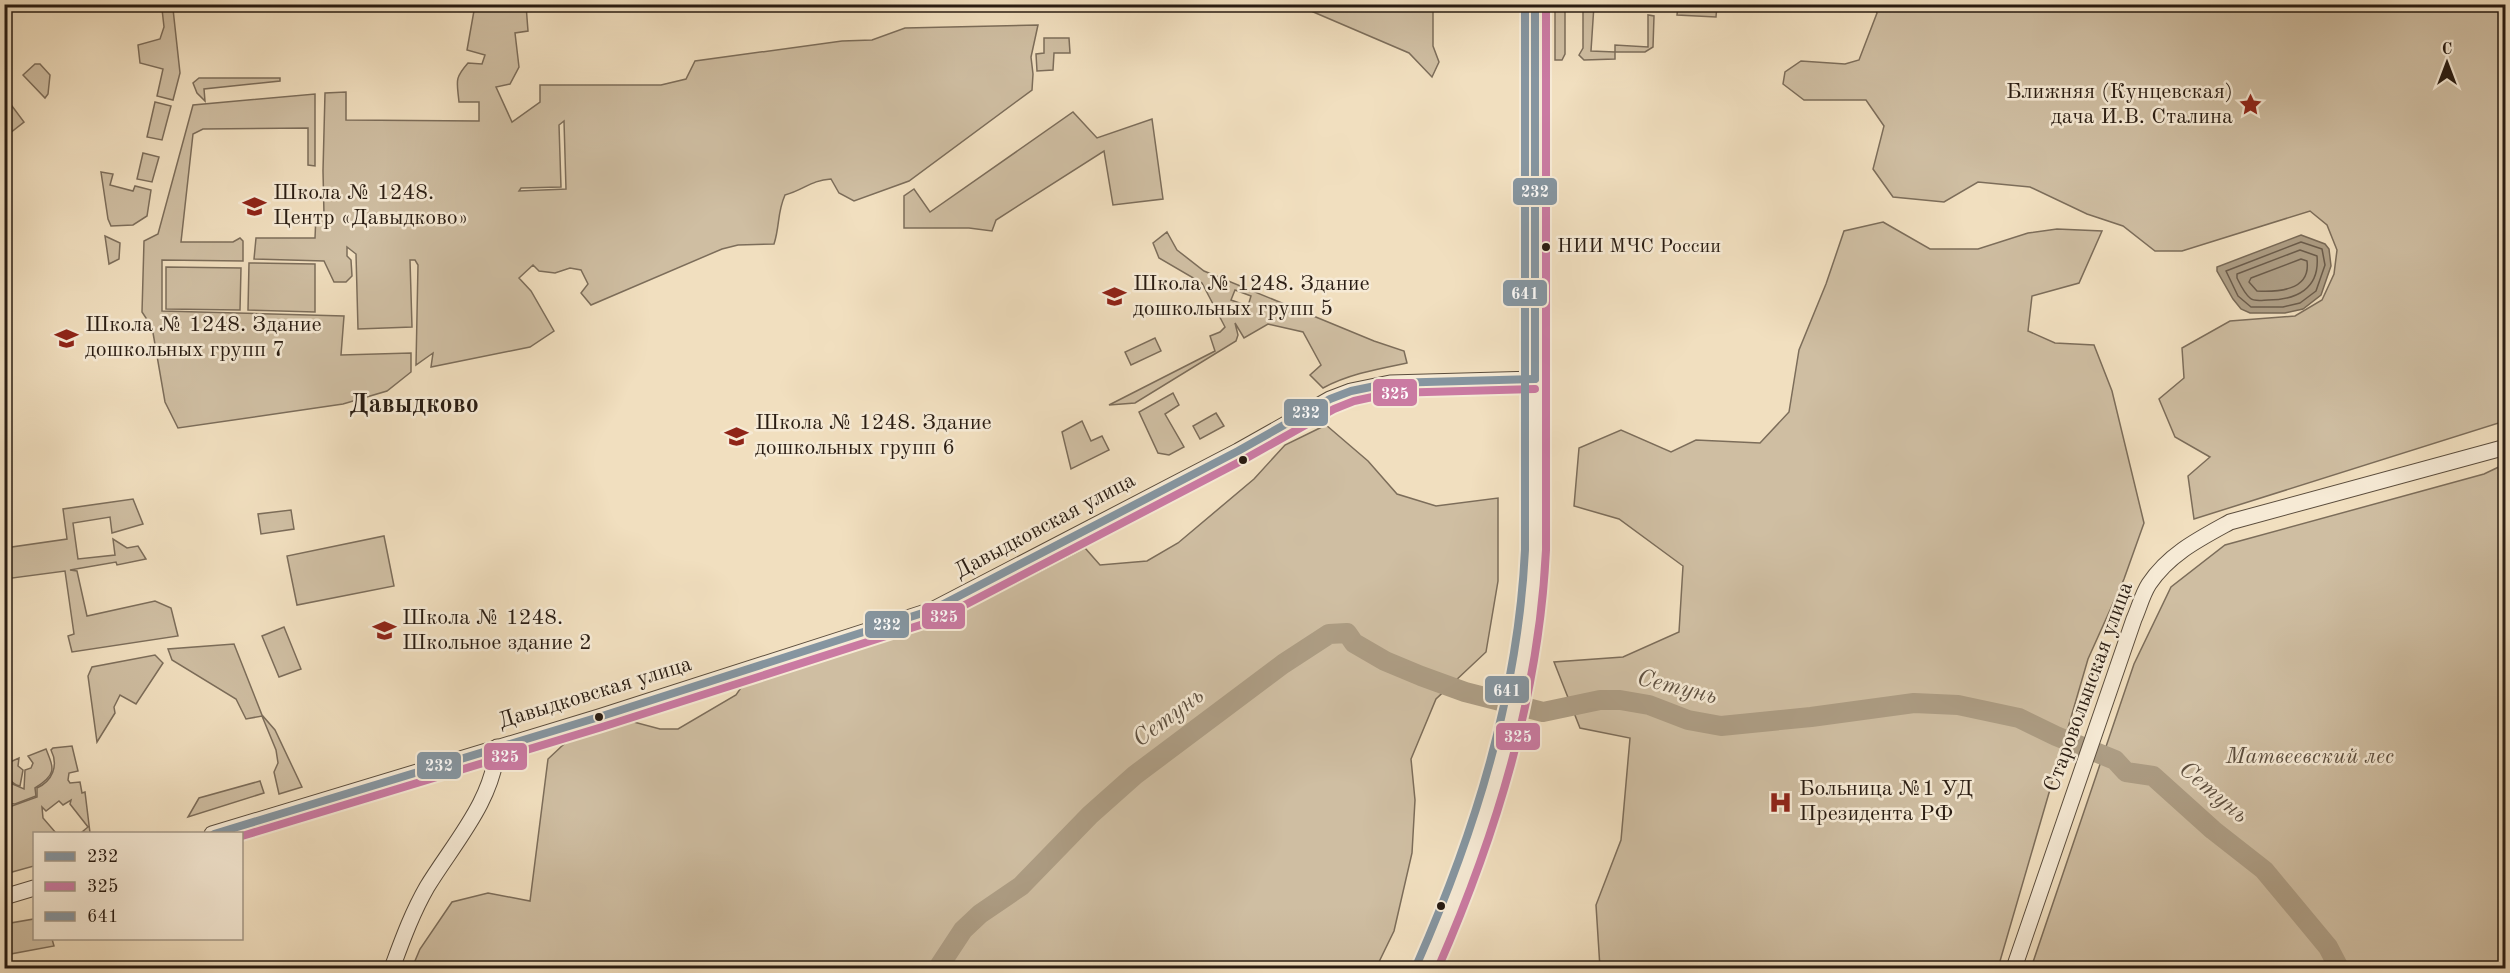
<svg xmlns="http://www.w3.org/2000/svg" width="2510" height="973" viewBox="0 0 2510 973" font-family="'Old Standard TT',serif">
  <rect width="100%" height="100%" fill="#f1dfbf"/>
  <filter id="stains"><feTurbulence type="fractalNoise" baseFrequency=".00333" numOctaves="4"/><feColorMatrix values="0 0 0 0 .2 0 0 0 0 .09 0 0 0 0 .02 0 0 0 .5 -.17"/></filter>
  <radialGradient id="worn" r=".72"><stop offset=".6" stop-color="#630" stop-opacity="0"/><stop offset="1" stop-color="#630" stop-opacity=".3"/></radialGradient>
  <g fill="#cfbea2" stroke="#7c6d5a" stroke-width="1.5" fill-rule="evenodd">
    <path d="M475,5h51l2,26 -13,2 4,34 -9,17 -14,3 16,35 28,-20v-17h121l25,-6 9,-18 147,-20 30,-1 33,-12 133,-3 -7,32 2,17 -1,16 -123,91 -55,20 -15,-8 -8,-14c-20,1 -27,11 -46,16 -8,18 -5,30 -11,49l-36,1 -16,4 -131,56 -10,-12 7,-9 -7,-14 -11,-2 -15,5 -16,-2 -6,-6 -14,13 12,13 23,40 -24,16 -99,20 2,-14 -17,12 2,-100 -3,-5h-5l2,67 -54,2 -2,-75 -9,-7v9l4,4 1,16 -6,6h-12l-10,-21 -70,-2 2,-21h59l1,-23h8l-1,-44 2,-78 21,-1v28l133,1v-19h-20c-2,-21 -5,-23 9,-39l14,1 3,-9 -18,-5zM564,121l2,68 -47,2 2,-3 40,-1 -2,-62z"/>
    <polygon points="1297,5 1433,5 1433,46 1439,62 1432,77 1409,53"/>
    <polygon points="1555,5 1565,5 1565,54 1562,60 1555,60"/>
    <polygon points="1575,5 1594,5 1591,51 1615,52 1615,45 1648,47 1648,15 1654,16 1653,47 1645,52 1615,52 1615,59 1584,60 1579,55 1583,48 1583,8 1575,8"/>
    <polygon points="1678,5 1717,5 1716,17 1677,15"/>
    <polygon points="1873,5 2505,5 2505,421 2194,519 2188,476 2210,457 2175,437 2159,399 2184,378 2182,348 2230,321 2295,316 2322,300 2334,274 2337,250 2327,225 2310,211 2182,251 2155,251 2123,226 2087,214 2030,187 1978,182 1944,202 1893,197 1873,169 1884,126 1866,100 1804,100 1783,84 1785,72 1801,61 1845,64 1859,60 1877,13"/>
    <polygon points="162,9 173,9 180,73 173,100 157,96 163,69 140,63 138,45 160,39 164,27"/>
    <polygon points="1044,38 1069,38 1070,53 1054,53 1053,70 1037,71 1036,54 1044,53"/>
    <polygon points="35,64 40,64 50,75 48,94 45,98 23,75"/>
    <polygon points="199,78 280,78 280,81 204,89 205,101 197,93 193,83"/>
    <polygon points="315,94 315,166 308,165 308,128 203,129 193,134 181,242 233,242 240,238 243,241 243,261 162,260 162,311 344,316 341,355 411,353 411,372 387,391 343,404 178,428 165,402 152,327 142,312 144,241 158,234 193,105"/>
    <polygon points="155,102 171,106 162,140 147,137"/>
    <polygon points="12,106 24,122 5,137 5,111"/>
    <polygon points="1073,112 1097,138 1152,119 1163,199 1113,205 1104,151 996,220 992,231 969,228 904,228 904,196 914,189 930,212"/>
    <polygon points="143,153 159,157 152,182 137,179"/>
    <polygon points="101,172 113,174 110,185 133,191 135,186 151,190 147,216 133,225 111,226 108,219"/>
    <polygon points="1883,222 1930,249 1978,249 2028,233 2057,229 2102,231 2079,283 2032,296 2028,331 2055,343 2094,345 2112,391 2144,523 2124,579 2088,659 1998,968 1600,968 1596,905 1621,840 1630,738 1580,728 1554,662 1623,657 1679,632 1683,566 1619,519 1574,506 1579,448 1621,430 1671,452 1696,440 1760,443 1789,412 1799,350 1826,284 1844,231"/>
    <path d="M1167,232l10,18 27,21 170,70 30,10 3,12c-29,6 -58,11 -84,25l-13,-13 11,-10 -18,-33 -35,-8 -24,14 -9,-15 3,12 -2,6 -101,62 -26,2 106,-54 -5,-15 10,-4 5,-5 -23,-44 -43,-25 -6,-15zM1235,290l16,6 -3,10 -17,-6z"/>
    <polygon points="105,236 120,243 119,259 109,264"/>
    <polygon points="249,263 315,264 315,312 248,310"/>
    <polygon points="166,267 241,268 240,310 166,309"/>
    <polygon points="1155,338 1161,351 1131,365 1125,352"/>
    <polygon points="1173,393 1179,405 1165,414 1184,447 1169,455 1158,453 1139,412"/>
    <polygon points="1216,413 1224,426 1200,439 1193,426"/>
    <polygon points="1082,421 1091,441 1102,436 1109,450 1071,469 1062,432"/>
    <polygon points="1326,425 1368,461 1397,494 1436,506 1498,498 1498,581 1486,652 1436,699 1411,759 1415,800 1412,853 1394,931 1376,968 412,968 420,949 452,902 488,893 530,901 548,759 578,731 615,717 660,729 678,729 736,695 747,679 808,657 908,632 998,593 1085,548 1100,565 1147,561 1178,543 1254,479 1285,445"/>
    <polygon points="2505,464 2505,968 2031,968 2134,664 2171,587 2225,545 2484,474"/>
    <polygon points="133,499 143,524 112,533 110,517 73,523 78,559 115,555 113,539 127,548 138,546 146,559 117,565 116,562 70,570 77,571 87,616 155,601 171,608 178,636 72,652 68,636 74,634 65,571 5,579 5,548 67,539 63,509"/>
    <polygon points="291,510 294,529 261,534 258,514"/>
    <polygon points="384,536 394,586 297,605 287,556"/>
    <polygon points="284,627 301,669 279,677 262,636"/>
    <polygon points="234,644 262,715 275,730 302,787 279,794 274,772 278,763 276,750 262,716 246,719 236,699 172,660 168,649"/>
    <polygon points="155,655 163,663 136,704 120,695 114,707 115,713 97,742 88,676 92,667"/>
    <path d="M72,746l6,25 -9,2 -1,7 2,3 10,-1 2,11 3,-1 5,41 -8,-1 6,-5 -18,-23 1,-4 -8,5 -4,-4 -13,10 -4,-4 1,11 13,15 -22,1v32l-29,8v-68h7l25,-9v-9c15,-7 22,-22 14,-38l2,-2z"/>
    <path d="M46,749c8,20 11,25 -11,39l1,8 -21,8 -10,-1v-40l2,-1 -1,11 4,10 14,6 1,-19 6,-2 2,-5 -5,-7z"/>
    <path d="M19,758l-1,8 5,4 -3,16c-12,-2 -13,-14 -10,-24z"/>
    <polygon points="260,781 264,793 188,817 199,798"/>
    <polygon points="34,919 34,938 52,939 54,946 5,955 5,924"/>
  </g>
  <polygon fill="#ad9d84" stroke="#786956" stroke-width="1.5" points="2301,235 2325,244 2329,249 2331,266 2321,295 2303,309 2285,313 2250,313 2241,309 2233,299 2217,271 2217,267"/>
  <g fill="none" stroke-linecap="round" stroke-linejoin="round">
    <g stroke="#6b5c4b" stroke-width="1.5">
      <polygon points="2301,242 2322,249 2325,265 2316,291 2300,303 2283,307 2251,307 2238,296 2226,271"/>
      <path d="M2300,250l17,6c3,33 -21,44 -49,44 -5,0 -14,2 -18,-2 -6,-5 -10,-14 -13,-20v-4z"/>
      <path d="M2301,259l6,2c4,30 -30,31 -50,30l-8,-9 2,-4z"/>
    </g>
    <polyline stroke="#ad9d84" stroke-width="20" points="938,968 963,930 980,914 1021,886 1090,815 1135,775 1283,664 1329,634 1347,633 1354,643 1385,661 1421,676 1465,692 1543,712 1600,700 1620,700 1649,705 1688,720 1721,726 1811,717 1914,703 1958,705 2019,718 2056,736 2115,760 2126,772 2153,776 2213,830 2264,870 2328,947 2339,968"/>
    <defs>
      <g id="minor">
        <polyline points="212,834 599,717 932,610 1238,451 1330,399 1351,391 1390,383 1535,379"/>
        <polyline points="4,897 34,888"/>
        <path d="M392,968c10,-27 20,-55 35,-81 26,-43 67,-87 70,-140"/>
        <path d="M1427,968c13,-29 23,-59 35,-89 41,-109 71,-212 74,-329l-1,-546"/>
        <path d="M2014,968l120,-349c5,-11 8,-24 15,-35 20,-30 50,-45 81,-62l276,-75"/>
      </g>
    </defs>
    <use href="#minor" stroke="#5b4d3d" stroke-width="17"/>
    <use href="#minor" stroke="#f6ead5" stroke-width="15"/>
    <defs>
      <g id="bus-1">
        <polyline points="1535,4 1535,379"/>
        <polyline points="214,834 599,717 932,610 1238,451 1330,399 1351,391 1390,383 1535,379"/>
      </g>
      <g id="bus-2">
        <polyline points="242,836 602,727 936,620 1243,460 1334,409 1354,401 1391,393 1535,389"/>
        <path d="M1438,968c58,-133 101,-272 108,-418v-546"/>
      </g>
      <path id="bus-3" d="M1417,964c58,-132 101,-270 108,-414v-546"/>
    </defs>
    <use href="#bus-1" stroke="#f6ead5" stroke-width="12"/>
    <use href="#bus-2" stroke="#f6ead5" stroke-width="12"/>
    <use href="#bus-3" stroke="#f6ead5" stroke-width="12"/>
    <use href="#bus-1" stroke="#8595a0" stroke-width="8"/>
    <use href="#bus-2" stroke="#ca7aa2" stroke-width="8"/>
    <use href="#bus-3" stroke="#8595a0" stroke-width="8"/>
  </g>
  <defs>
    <symbol id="sight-bare" viewBox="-9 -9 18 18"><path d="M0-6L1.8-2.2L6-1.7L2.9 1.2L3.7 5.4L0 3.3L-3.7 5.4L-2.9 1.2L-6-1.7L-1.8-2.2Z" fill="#8f2418" stroke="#f6ead5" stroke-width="2.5" paint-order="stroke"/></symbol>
    <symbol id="school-bare" viewBox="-9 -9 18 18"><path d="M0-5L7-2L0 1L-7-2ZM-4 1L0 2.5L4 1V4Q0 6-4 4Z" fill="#8f2418" stroke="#f6ead5" stroke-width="2.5" paint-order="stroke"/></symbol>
    <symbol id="hospital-bare" viewBox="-9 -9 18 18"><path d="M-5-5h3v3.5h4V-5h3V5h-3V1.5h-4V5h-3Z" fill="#8f2418" stroke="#f6ead5" stroke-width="2.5" paint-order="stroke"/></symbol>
  </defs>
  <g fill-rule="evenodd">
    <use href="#sight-bare" x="2234" y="88" width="33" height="33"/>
    <use href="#school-bare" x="238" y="190" width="33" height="33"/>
    <use href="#school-bare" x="1098" y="280" width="33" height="33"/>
    <use href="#school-bare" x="50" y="322" width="33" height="33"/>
    <use href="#school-bare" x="720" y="420" width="33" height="33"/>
    <use href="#school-bare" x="368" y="614" width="33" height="33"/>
    <use href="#hospital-bare" x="1764" y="786" width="33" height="33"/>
  </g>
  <g fill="#291c12" stroke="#f6ead5" stroke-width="2">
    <circle cx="1546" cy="247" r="5"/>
    <circle cx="1243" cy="460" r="5"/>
    <circle cx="599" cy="717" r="5"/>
    <circle cx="1441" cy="906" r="5"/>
  </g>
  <g text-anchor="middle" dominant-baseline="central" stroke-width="5" stroke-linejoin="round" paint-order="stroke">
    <g font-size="20" fill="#291c12" stroke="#f6ead5" text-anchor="start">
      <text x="1557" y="247">НИИ МЧС России</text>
    </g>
    <g font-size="22" fill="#291c12" stroke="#f6ead5" text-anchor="start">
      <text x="2233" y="92" text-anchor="end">Ближняя (Кунцевская)<tspan x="2233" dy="25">дача И.В. Сталина</tspan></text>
      <text x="273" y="193">Школа № 1248.<tspan x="273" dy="25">Центр «Давыдково»</tspan></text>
      <text x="1133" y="284">Школа № 1248. Здание<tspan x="1133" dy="25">дошкольных групп 5</tspan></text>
      <text x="85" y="325">Школа № 1248. Здание<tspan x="85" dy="25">дошкольных групп 7</tspan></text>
      <text x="755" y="423">Школа № 1248. Здание<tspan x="755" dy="25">дошкольных групп 6</tspan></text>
      <text x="402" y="618">Школа № 1248.<tspan x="402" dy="25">Школьное здание 2</tspan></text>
      <text x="1799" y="789">Больница №1 УД<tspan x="1799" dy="25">Президента РФ</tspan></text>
    </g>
    <g font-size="22" fill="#291c12" stroke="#f6ead5">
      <text transform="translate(1045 526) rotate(-28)">Давыдковская улица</text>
      <text transform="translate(2089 687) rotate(-70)">Староволынская улица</text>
      <text transform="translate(595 693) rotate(-17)">Давыдковская улица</text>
    </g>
    <g font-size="22" font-style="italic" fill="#5b4d3d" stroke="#f6ead5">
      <text x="2310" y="757">Матвеевский лес</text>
    </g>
    <g font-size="24" font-style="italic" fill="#5e5040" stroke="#f6ead5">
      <text transform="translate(1677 688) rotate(14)">Сетунь</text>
      <text transform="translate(1169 718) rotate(-37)">Сетунь</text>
      <text transform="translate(2213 793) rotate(40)">Сетунь</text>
    </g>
    <g font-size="26" font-weight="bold" fill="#291c12" stroke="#f6ead5">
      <text x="414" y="405">Давыдково</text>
    </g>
  </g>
  <g stroke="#f6ead5" stroke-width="2">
    <rect x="1512" y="177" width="46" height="29" rx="6" fill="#8595a0"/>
    <rect x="1502" y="279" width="46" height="28" rx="6" fill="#8595a0"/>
    <rect x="1372" y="378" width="46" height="29" rx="6" fill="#ca7aa2"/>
    <rect x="1283" y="398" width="46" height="29" rx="6" fill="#8595a0"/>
    <rect x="921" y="602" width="45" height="28" rx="6" fill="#ca7aa2"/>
    <rect x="864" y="610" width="46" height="29" rx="6" fill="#8595a0"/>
    <rect x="1484" y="675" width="46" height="29" rx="6" fill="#8595a0"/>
    <rect x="1495" y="722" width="46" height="29" rx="6" fill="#ca7aa2"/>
    <rect x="483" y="742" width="45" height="29" rx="6" fill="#ca7aa2"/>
    <rect x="416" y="751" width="46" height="29" rx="6" fill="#8595a0"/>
  </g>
  <g font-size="16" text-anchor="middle" font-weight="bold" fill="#fff">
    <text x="1535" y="197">232</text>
    <text x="1525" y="299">641</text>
    <text x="1395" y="399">325</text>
    <text x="1306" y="418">232</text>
    <text x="944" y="622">325</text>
    <text x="887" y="630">232</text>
    <text x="1507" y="696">641</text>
    <text x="1518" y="742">325</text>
    <text x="505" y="762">325</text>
    <text x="439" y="771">232</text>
  </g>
  <rect width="2510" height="973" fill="none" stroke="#f1dfbf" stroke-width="24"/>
  <rect x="6" y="6" width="2498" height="961" fill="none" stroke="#291c12" stroke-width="3"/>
  <rect x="12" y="12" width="2486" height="949" fill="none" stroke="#291c12" stroke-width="1.5"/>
  <rect x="33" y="832" width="210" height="108" fill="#f6ead5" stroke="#a49887" stroke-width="1.5"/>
  <rect x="45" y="852" width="30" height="9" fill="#8595a0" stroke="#a49887" stroke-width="1.5"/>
  <text x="87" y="862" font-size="18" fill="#291c12">232</text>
  <rect x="45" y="882" width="30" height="9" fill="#ca7aa2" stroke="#a49887" stroke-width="1.5"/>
  <text x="87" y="892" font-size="18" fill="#291c12">325</text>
  <rect x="45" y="912" width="30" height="9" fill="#8595a0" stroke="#a49887" stroke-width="1.5"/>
  <text x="87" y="922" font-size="18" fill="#291c12">641</text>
  <g transform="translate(2447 63)" stroke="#f6ead5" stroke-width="4.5" paint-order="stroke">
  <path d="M0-4.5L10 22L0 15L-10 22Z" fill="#291c12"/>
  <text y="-9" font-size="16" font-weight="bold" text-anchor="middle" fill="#291c12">С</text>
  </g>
  <rect width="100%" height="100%" filter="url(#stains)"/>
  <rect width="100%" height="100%" fill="url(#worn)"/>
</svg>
